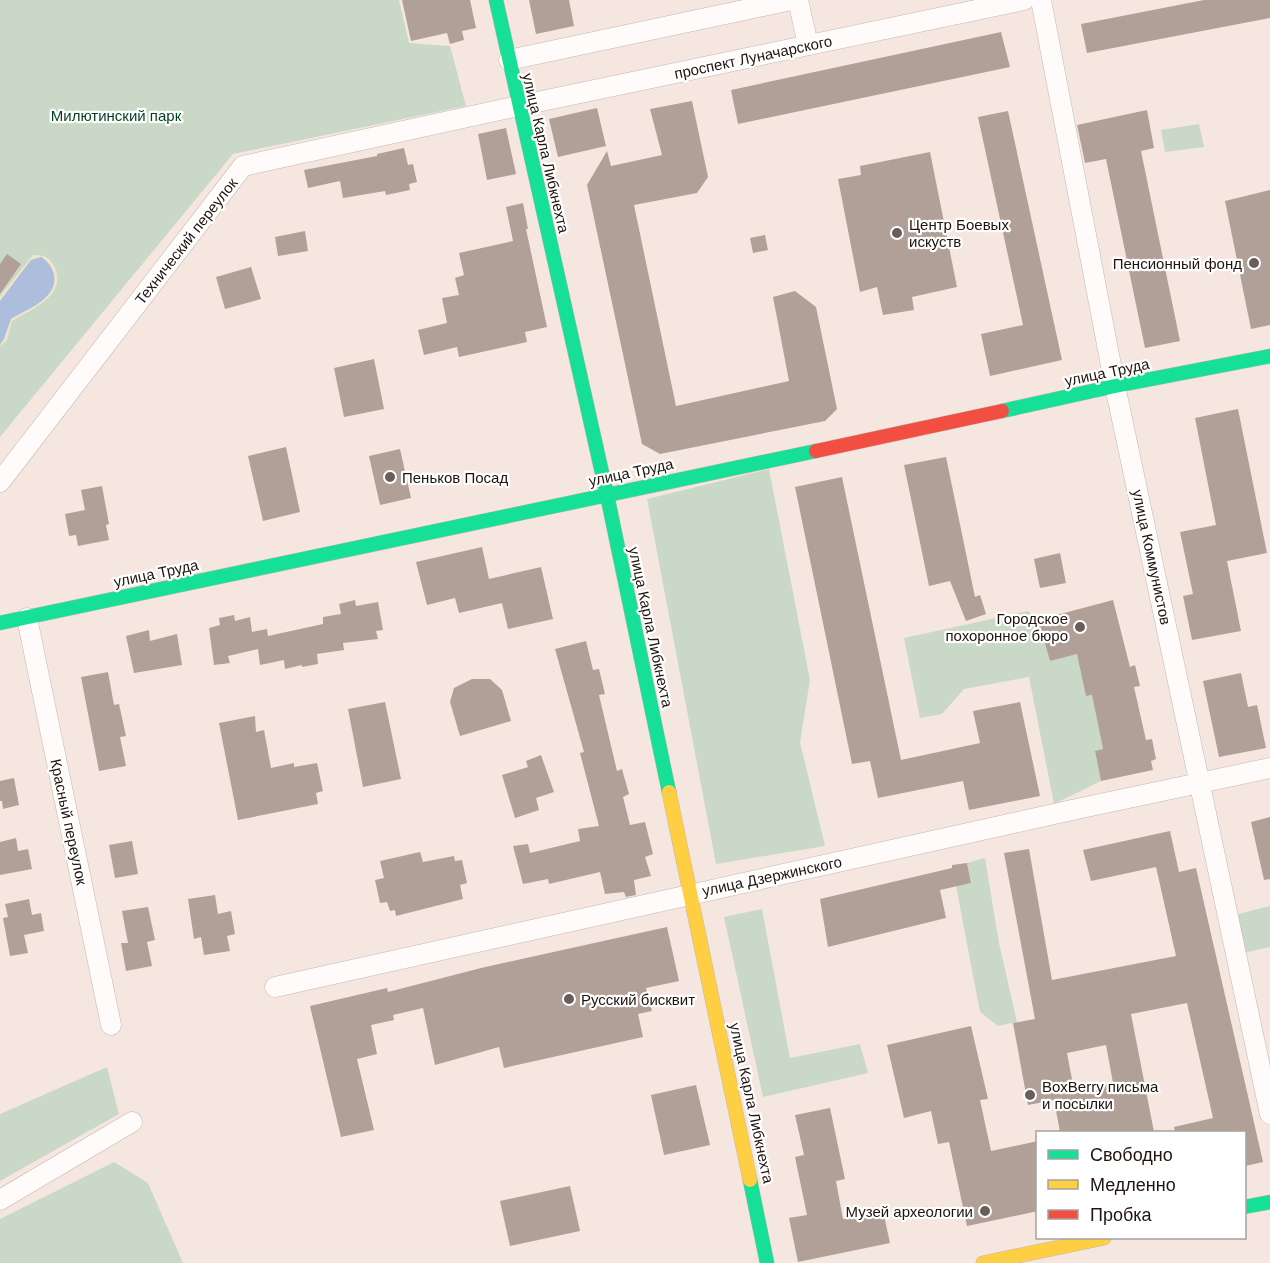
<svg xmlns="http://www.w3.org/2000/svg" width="1270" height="1263" viewBox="0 0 1270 1263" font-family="Arial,sans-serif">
  <rect width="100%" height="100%" fill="#f5e7e0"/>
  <g fill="#cad9c7">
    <polygon points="0,0 399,0 409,43 450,46 466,106 233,154 0,437"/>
    <polygon points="1199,124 1204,147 1165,152 1161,130"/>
    <polygon points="769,469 810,680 800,742 825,846 716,864 647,499"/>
    <polygon points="1028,611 1038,620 1050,661 1083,652 1085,661 1080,667 1086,696 1092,695 1103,749 1095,751 1101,781 1054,804 1029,677 964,689 942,714 920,718 904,638"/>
    <polygon points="985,858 999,943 1017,1022 998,1026 980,1012 956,886 971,883 967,863"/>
    <polygon points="1270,906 1270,947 1243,953 1234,915"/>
    <polygon points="762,909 790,1058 860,1044 868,1073 763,1097 724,917"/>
    <polygon points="107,1067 119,1114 0,1181 0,1114"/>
    <polygon points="114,1162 148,1183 183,1263 0,1263 0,1219"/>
  </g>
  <path fill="#efe4cc" d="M33,255c9,0 15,1 20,9 17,30 -20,45 -41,57l-5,19 -7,7 11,-28 33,-20 9,-12 -22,-27 -31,41v-5z"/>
  <path fill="#adbedc" d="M41,257c13,8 19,25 7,38 -8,10 -26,17 -37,24l-7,20 -4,5v-43l31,-41z"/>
  <g fill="#b0a098" fill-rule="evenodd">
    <polygon points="402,0 470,0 476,28 462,31 464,40 450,44 447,33 411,41"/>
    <polygon points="529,0 569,0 574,26 536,34"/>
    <polygon points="1204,0 1270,0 1270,18 1087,53 1081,24"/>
    <polygon points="1001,32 1010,67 738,124 731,90"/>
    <polygon points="692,101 708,177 697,193 634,205 676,406 789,381 773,297 795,291 816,307 837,409 825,421 660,454 642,444 587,185 607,151 611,166 662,155 650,109"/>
    <polygon points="597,108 606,146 558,157 549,119"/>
    <polygon points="1147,110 1154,148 1141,151 1180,341 1145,348 1106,159 1085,163 1077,125"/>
    <polygon points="1008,111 1062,360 990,376 981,334 1023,325 978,117"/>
    <polygon points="506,128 516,174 487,180 478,134"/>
    <polygon points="404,148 408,165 413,164 417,182 409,184 410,190 386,195 385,191 343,198 340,181 308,188 304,170 377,156 377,154"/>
    <polygon points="930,152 957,287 912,297 914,310 883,315 877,287 860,292 838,179 861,175 860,166"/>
    <polygon points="1270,190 1270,325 1251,329 1225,201"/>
    <polygon points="523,203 528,229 526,229 547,327 525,332 527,342 459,357 457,347 424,355 418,330 447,323 442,298 459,295 455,278 464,275 459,253 513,241 506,207"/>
    <polygon points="305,231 308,251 278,256 275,237"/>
    <polygon points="765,235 768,250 753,253 750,238"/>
    <polygon points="7,254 21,264 0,294 0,264"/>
    <polygon points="251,267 261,299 225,309 216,277"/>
    <polygon points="374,359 384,409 344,417 334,368"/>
    <polygon points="1238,409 1267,553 1227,561 1241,631 1192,640 1183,596 1193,594 1180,532 1216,525 1195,418"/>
    <polygon points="286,447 300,512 263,521 248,456"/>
    <polygon points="400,449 411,498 380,505 369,456"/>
    <polygon points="946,457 975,597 980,595 986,614 966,621 950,581 929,586 904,465"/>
    <polygon points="842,477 901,760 980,743 973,711 1020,702 1040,796 969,810 963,781 878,798 870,761 852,764 795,487"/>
    <polygon points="102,486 109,524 106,525 109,540 78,546 76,535 69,536 65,514 85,510 81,490"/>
    <polygon points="482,547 489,579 541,567 553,619 508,629 502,603 459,613 455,598 427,605 416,562"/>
    <polygon points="1060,553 1066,583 1040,588 1034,559"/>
    <polygon points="355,600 356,606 378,602 383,630 376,631 378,639 343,643 344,650 317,654 318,664 302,667 302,665 285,669 284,660 260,665 258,649 228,656 230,663 214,665 209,628 220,625 219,618 234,615 235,621 250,617 252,632 267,629 268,636 323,624 323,617 341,614 339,604"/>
    <polygon points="1113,600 1130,667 1135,665 1140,686 1134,687 1146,740 1152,739 1156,759 1151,761 1153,770 1101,781 1095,751 1103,749 1092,695 1086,696 1077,654 1050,661 1038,620"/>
    <polygon points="149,630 150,641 177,634 182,665 134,673 126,636"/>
    <polygon points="586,641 593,670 599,669 605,694 599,695 617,771 622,769 629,794 623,797 630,825 645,822 653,854 645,857 651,876 634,880 636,895 626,897 624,892 605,894 600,872 549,884 548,879 523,884 513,846 528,844 530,853 580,841 578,829 599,826 580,753 584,752 555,649"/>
    <polygon points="108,672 114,705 119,704 126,736 120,737 126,766 99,771 81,677"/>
    <polygon points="1241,673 1248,707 1257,705 1266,748 1219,757 1203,681"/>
    <polygon points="472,679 490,679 502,690 511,721 460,736 450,702 454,688"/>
    <polygon points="385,702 401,779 363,787 348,709"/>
    <polygon points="255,716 256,732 264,730 271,768 294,763 294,767 317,763 323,791 316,793 318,804 238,820 219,723"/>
    <polygon points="541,755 554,792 536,798 539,810 515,818 502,775 528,767 526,761"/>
    <polygon points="14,778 19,805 3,809 2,801 0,801 0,781"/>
    <polygon points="1270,817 1270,879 1264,880 1251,822"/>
    <path d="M1170,831l9,41 17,-4 67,294 -18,4v-34h-70l-1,-5 39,-9 -26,-115 -56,11 23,118h-94l-6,-32 -26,5 -15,-82 22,-4 -31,-166 25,-4 23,131 124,-24 -20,-89 -65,14 -8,-31zM1106,1045l7,38 -39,7 -7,-37z"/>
    <polygon points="16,838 18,851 28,849 32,869 0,875 0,842"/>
    <polygon points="132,841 138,874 115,878 109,845"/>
    <polygon points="420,852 423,862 454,856 455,861 462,860 467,883 460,885 463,899 396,916 395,910 390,911 387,902 380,903 375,880 384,878 380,861"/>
    <polygon points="967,863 971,883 940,890 946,918 828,947 820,899 952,868 952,865"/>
    <polygon points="215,895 218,914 231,911 235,934 227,936 230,951 204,955 201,937 194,939 188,899"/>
    <polygon points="29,899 32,915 41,913 44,931 24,935 28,953 10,956 3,918 8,917 5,904"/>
    <polygon points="148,907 155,940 147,942 152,966 126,971 121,943 128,943 122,911"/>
    <polygon points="667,927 679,981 646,988 652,1011 638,1014 643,1037 504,1068 499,1047 435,1065 423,1008 393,1015 394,1020 371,1025 377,1054 357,1059 374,1130 341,1137 310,1006 387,988 388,992 481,968"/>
    <polygon points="971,1026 988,1099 980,1100 991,1151 1038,1141 1038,1211 967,1226 949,1142 938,1144 931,1111 904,1118 887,1045"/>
    <polygon points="696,1085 710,1145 664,1155 651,1095"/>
    <polygon points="830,1108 845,1179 836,1181 843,1219 883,1211 890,1243 798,1262 789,1218 807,1215 795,1157 804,1155 795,1115"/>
    <polygon points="570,1186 580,1231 510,1246 500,1201"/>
  </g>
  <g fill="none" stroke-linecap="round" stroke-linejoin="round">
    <defs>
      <g id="street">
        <polyline points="798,0 808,45"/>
        <polyline points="1041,0 1115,386 1270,1114"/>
        <polyline points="509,60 791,0"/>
        <polyline points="0,482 243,166 518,106 1024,0"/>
        <polyline points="27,618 111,1025"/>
        <polyline points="275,987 1072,810 1270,768"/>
        <polyline points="0,1200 132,1122"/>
      </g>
      <g id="fast">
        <polyline points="496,0 607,495 669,792"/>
        <polyline points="1002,411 1115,386 1270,356"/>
        <polyline points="0,623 816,451"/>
        <polyline points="750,1180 767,1263"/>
        <polyline points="1244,1207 1270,1202"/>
      </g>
      <g id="slow">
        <polyline points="669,792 750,1180"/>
        <polyline points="983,1263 1104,1238"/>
      </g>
      <polyline id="jam" points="816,451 1002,411"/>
    </defs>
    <use href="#street" stroke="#c2b6b0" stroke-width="21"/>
    <use href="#fast" stroke="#c2b6b0" stroke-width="15"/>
    <use href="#slow" stroke="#c2b6b0" stroke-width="15"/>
    <use href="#jam" stroke="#c2b6b0" stroke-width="15"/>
    <use href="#street" stroke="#fefbfa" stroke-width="20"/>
    <use href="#fast" stroke="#16e098" stroke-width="14"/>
    <use href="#slow" stroke="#ffcf43" stroke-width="14"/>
    <use href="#jam" stroke="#f24e42" stroke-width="14"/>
  </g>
  <g fill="#6a5e58" stroke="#fff" stroke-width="2">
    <circle cx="897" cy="233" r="6"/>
    <circle cx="1254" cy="263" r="6"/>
    <circle cx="390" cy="477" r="6"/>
    <circle cx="1080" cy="627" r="6"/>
    <circle cx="569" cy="999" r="6"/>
    <circle cx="1030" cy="1095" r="6"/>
    <circle cx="985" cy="1211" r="6"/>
  </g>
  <g text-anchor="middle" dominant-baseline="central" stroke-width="4.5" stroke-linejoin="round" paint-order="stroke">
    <g font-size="15" fill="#1f140f" stroke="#fff">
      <text transform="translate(753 57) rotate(-12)">проспект Луначарского</text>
      <text transform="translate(546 153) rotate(77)">улица Карла Либкнехта</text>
      <text transform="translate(186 241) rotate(-52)">Технический переулок</text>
      <text transform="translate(1107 372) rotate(-12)">улица Труда</text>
      <text transform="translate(631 472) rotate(-12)">улица Труда</text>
      <text transform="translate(1152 557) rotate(78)">улица Коммунистов</text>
      <text transform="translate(156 573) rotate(-12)">улица Труда</text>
      <text transform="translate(651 627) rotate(78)">улица Карла Либкнехта</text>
      <text transform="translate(69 822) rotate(78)">Красный переулок</text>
      <text transform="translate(772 876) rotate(-12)">улица Дзержинского</text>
      <text transform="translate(752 1103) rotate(78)">улица Карла Либкнехта</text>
    </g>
    <g font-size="15" fill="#003f1e" stroke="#fff">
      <text x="116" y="115">Милютинский парк</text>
    </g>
    <g font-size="15" fill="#1f140f" stroke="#fff" text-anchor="start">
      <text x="909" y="224">Центр Боевых<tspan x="909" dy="17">искуств</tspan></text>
      <text x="1242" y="263" text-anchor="end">Пенсионный фонд</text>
      <text x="402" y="477">Пеньков Посад</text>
      <text x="1068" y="618" text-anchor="end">Городское<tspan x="1068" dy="17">похоронное бюро</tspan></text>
      <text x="581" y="999">Русский бисквит</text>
      <text x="1042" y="1086">BoxBerry письма<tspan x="1042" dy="17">и посылки</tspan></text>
      <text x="973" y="1211" text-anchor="end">Музей археологии</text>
    </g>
  </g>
  <rect x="1036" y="1131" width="210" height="108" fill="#ffffff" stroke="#a5a19f" stroke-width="1.5"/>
  <rect x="1048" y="1150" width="30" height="9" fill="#16e098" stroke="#a5a19f" stroke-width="1.5"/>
  <text x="1090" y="1161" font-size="18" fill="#1f140f">Свободно</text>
  <rect x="1048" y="1180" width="30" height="9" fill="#ffcf43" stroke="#a5a19f" stroke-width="1.5"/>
  <text x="1090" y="1191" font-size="18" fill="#1f140f">Медленно</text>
  <rect x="1048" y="1210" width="30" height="9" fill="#f24e42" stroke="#a5a19f" stroke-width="1.5"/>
  <text x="1090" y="1221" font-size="18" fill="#1f140f">Пробка</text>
</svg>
